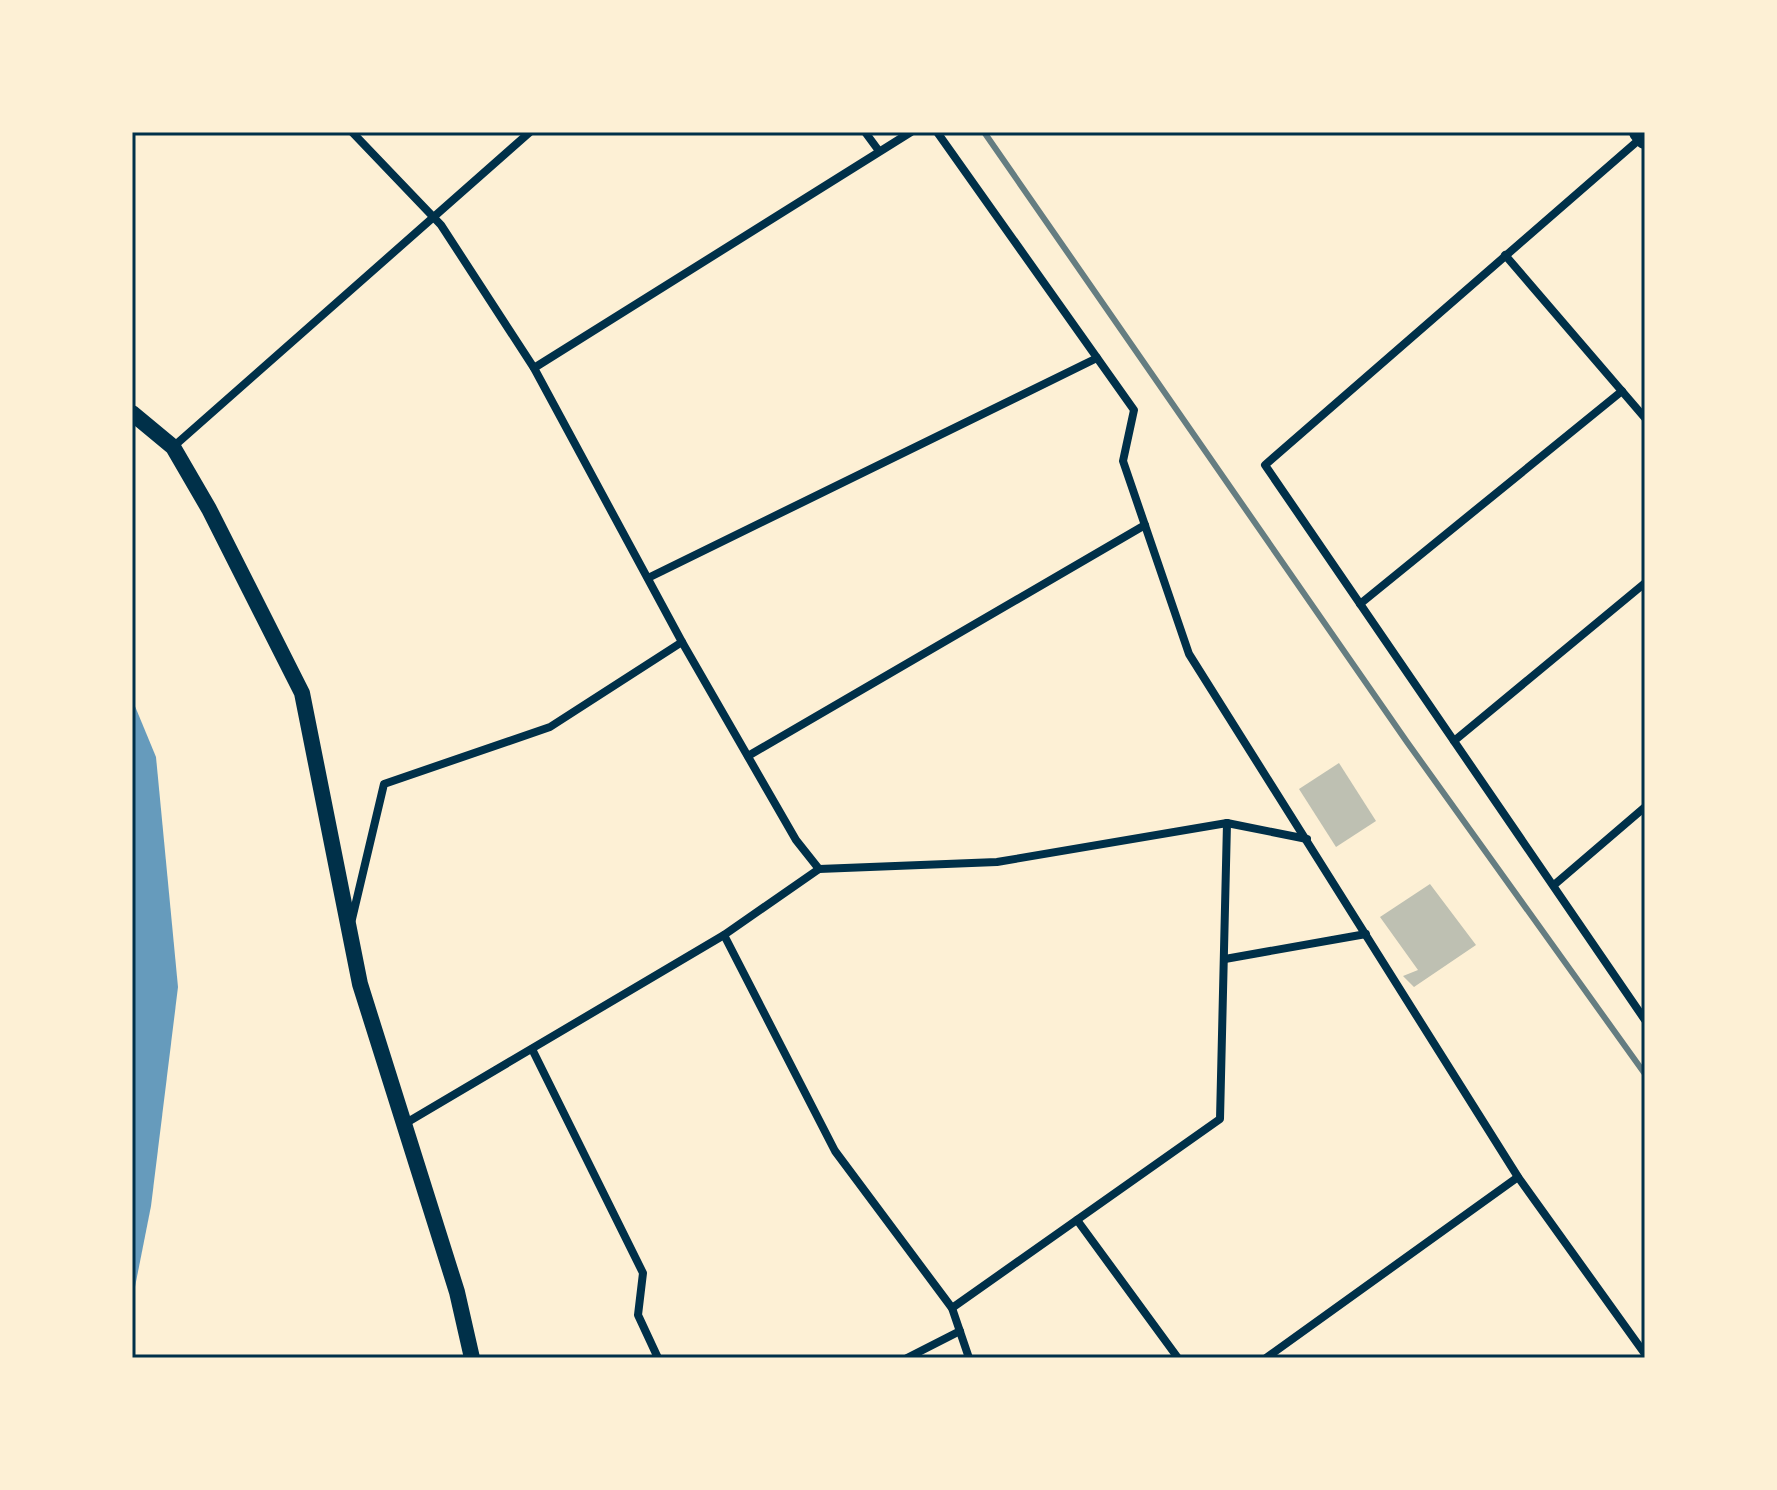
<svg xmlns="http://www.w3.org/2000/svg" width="1777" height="1490" viewBox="0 0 1777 1490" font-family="'PT Sans Narrow',sans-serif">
  <rect width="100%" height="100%" fill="#fdf0d5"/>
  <polygon fill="#669bbc" points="132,699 156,757 178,987 151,1206 132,1302"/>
  <g fill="#bec0b2">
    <polygon points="1339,763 1376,821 1336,847 1299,789"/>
    <polygon points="1430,884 1476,945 1414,987 1403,976 1418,970 1380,917"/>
  </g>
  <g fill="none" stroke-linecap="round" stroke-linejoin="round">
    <g stroke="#003049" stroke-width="8">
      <polyline points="352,132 441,225 534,368 682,642 796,840 819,869"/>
      <polyline points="865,132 879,151"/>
      <polyline points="937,132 1134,410 1123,461 1189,654 1518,1177 1645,1354"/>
      <polyline points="1641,138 1265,465 1645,1020"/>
      <polyline points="1505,255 1645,418"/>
      <polyline points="534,368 911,132"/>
      <polyline points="173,447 530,132"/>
      <polyline points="648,578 1097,358"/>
      <polyline points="1360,604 1622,391"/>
      <polyline points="1454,741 1645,583"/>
      <polyline points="748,756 1145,525"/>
      <polyline points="1554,885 1645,807"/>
      <polyline points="352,919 384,784 550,727 682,642"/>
      <polyline points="724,935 835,1151 952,1308 969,1358"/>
      <polyline points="1225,959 1366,934"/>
      <polyline points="532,1049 643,1273 638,1315 658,1358"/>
      <polyline points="406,1123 724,935 819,869 997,862 1227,823 1307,839"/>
      <polyline points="1077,1220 1178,1358"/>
      <polyline points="952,1308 1220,1119 1227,823"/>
      <polyline points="907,1358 960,1331"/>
      <polyline points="1266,1358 1518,1177"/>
    </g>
    <polyline stroke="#003049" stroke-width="16" points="132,413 173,447 209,509 302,693 360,984 457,1292 472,1358"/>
    <polyline stroke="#003049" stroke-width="22" points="1640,132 1645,138"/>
    <polyline stroke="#657d81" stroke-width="6" points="984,132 1407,742 1645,1074"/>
  </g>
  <rect width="1777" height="1490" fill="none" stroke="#fdf0d5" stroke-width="268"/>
  <rect x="134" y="134" width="1509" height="1222" fill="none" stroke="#003049" stroke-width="3"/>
</svg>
